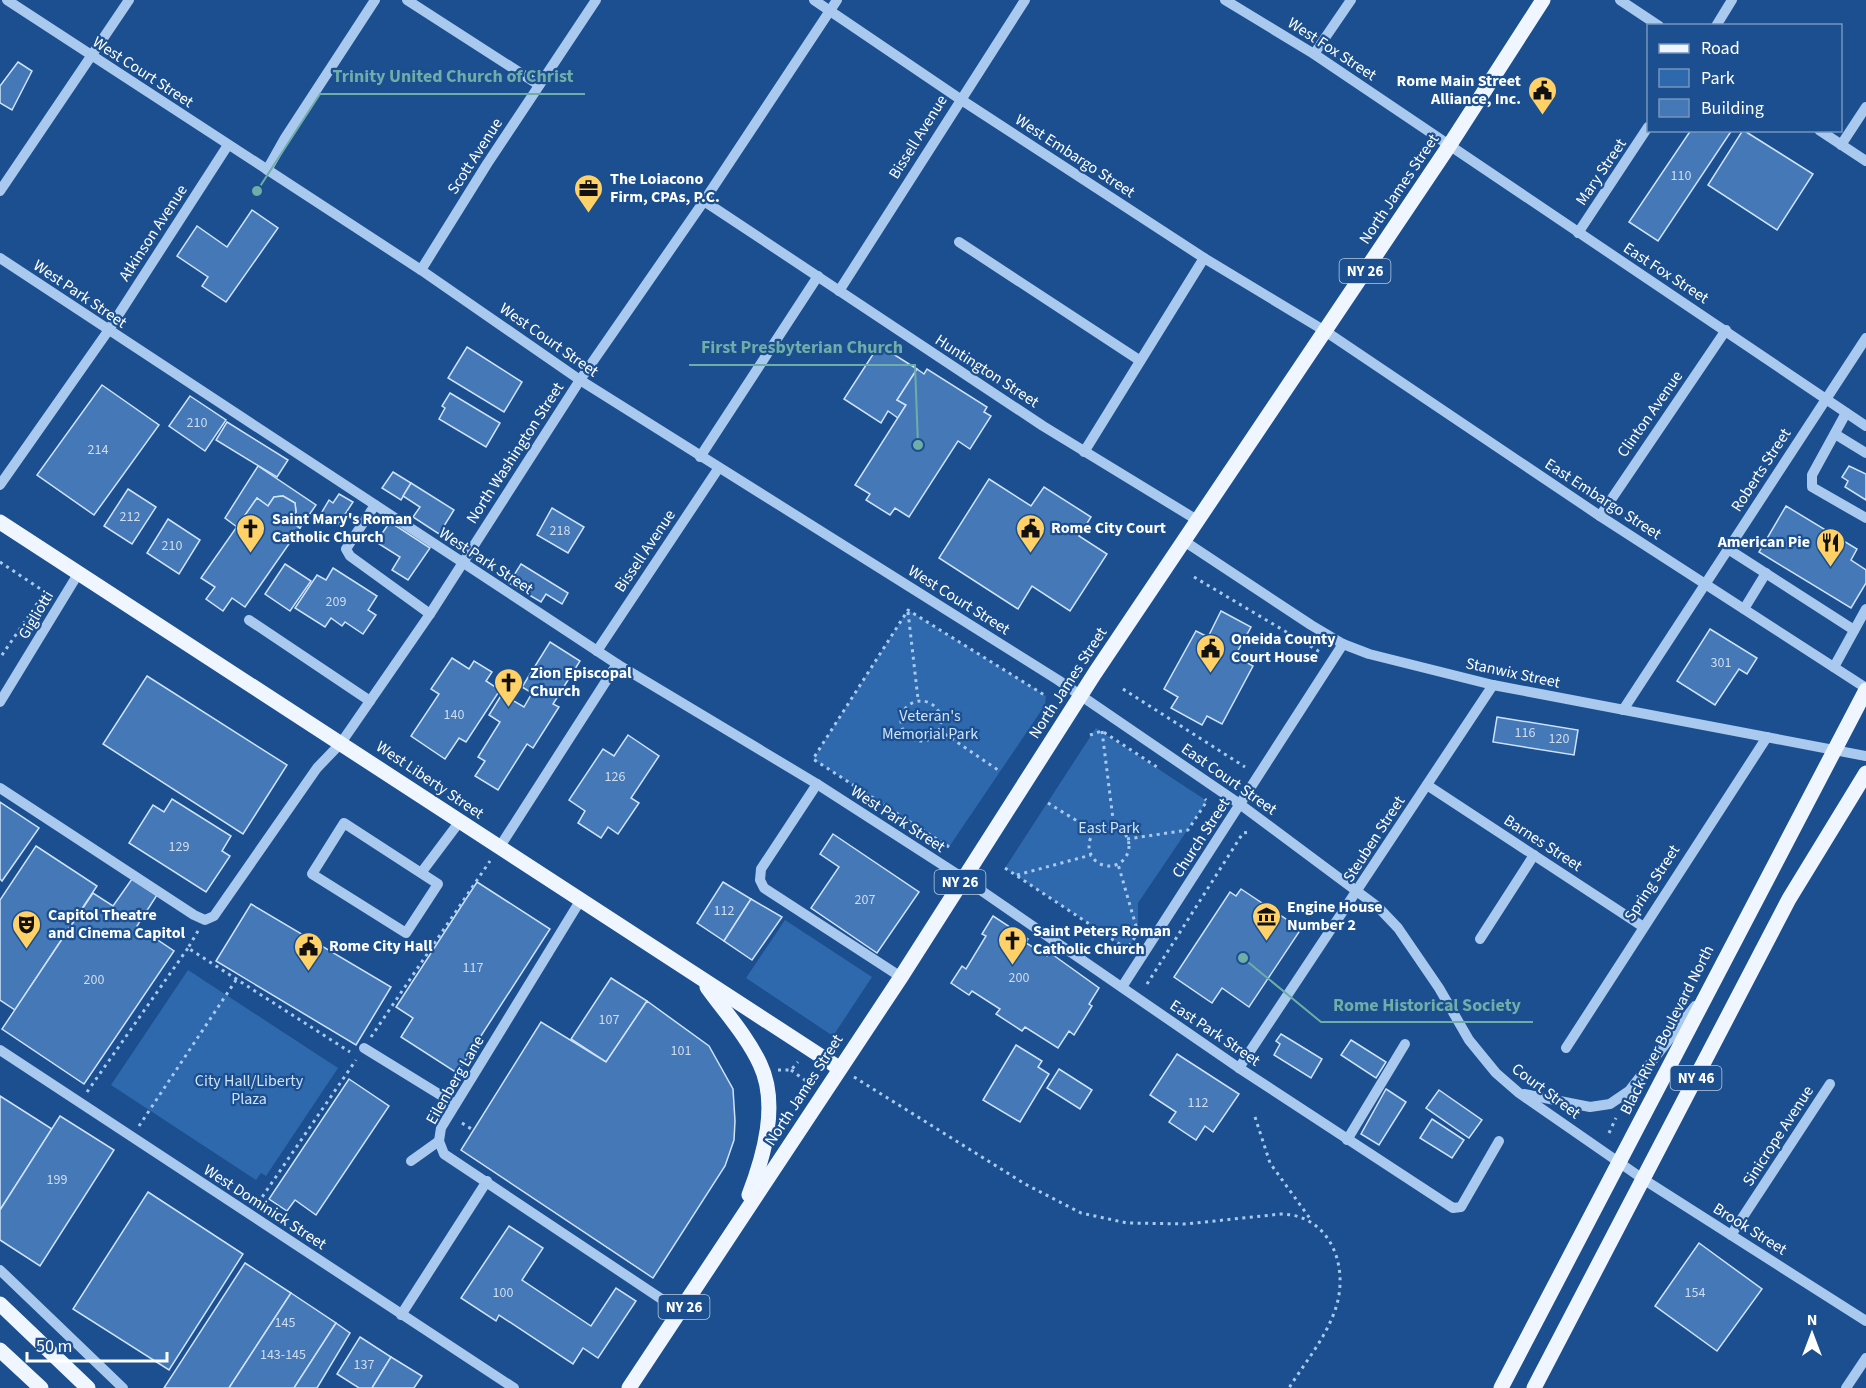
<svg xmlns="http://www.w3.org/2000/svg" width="1866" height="1388" viewBox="0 0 1866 1388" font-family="'Source Sans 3',sans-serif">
  <rect width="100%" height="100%" fill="#1b4f8f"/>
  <g fill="#2e69ad">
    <polygon points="908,610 1046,696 1045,705 949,847 813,759"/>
    <polygon points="1096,728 1207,801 1138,903 1138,933 1127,949 1005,868"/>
    <polygon points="785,920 872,977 833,1036 746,978"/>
    <polygon points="188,970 338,1068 266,1176 261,1173 256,1180 111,1085"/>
  </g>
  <g fill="#4478b7" stroke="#cfe3fa" stroke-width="1.5">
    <polygon points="18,62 32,71 12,110 0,103 0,86"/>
    <polygon points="1691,130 1732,130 1658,241 1629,222"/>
    <polygon points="1743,130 1813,174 1777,230 1708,185"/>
    <polygon points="252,210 278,228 226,302 202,286 208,277 177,256 197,226 227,247"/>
    <polygon points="879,345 917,369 897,400 906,405 898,418 888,411 881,423 844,399"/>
    <polygon points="467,347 522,382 504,412 448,378"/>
    <polygon points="917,369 924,374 927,369 987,407 984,412 991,416 970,449 958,441 909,517 895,508 890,515 866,500 870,494 855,485 906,405 897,400"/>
    <polygon points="102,385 159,425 94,515 37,475"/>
    <polygon points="450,393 500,423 486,447 439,419 445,408 442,406"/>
    <polygon points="190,396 226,420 205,451 169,426"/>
    <polygon points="227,422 288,460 277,477 216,440"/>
    <polygon points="258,466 316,505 300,528 289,521 296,512 295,503 283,496 274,497 268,506 257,498 237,527 225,518"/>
    <polygon points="1849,466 1866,474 1866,500 1845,487 1848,481 1842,477"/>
    <polygon points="393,472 411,483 401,500 382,488"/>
    <polygon points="989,479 1031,506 1044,487 1091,517 1079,536 1107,554 1070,611 1032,586 1018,609 939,558"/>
    <polygon points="411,483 454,510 439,534 413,517 420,507 403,496"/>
    <polygon points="128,489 156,507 132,544 104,526"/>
    <polygon points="339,494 353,502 338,525 333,522 331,524 319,517 329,500 333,503"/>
    <polygon points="283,496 295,503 296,512 289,521 300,528 245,607 232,598 223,611 206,599 215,587 201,578 257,498 268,506 274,497"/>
    <polygon points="1786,506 1857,549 1851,560 1866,570 1866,583 1851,608 1759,552"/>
    <polygon points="552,508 584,527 568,553 537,535"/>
    <polygon points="168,519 200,540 179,574 147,553"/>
    <polygon points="390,522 430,548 408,580 392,570 400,557 376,542"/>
    <polygon points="285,564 311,581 290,611 265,594"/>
    <polygon points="521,564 568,593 562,604 546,594 541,602 509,583"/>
    <polygon points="333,568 377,596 368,610 376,615 363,634 345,622 342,626 331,618 325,627 295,608 317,575 326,580"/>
    <polygon points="1221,611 1251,627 1235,656 1253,666 1222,724 1207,716 1202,725 1171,708 1178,697 1164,689 1196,631 1208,637"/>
    <polygon points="1710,629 1757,658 1747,674 1739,669 1715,705 1677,681"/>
    <polygon points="550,642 580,661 553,704 559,707 533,748 527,744 498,790 475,776 485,761 478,757 500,722 489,715 502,694 524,707 532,693 522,687"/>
    <polygon points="452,658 469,669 474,661 492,672 486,681 500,690 466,742 459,738 445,759 411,736 439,694 431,689"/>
    <polygon points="147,676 287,765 243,834 103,744"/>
    <polygon points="1497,717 1578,730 1574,755 1493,742"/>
    <polygon points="628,735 659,756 631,798 639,803 618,834 608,827 601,838 578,823 585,811 569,800 603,749 614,756"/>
    <polygon points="172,799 231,836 222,851 230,856 206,892 129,843 153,805 164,812"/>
    <polygon points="0,802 39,828 2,881 0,879"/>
    <polygon points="833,834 919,892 877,953 811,908 839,867 820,854"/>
    <polygon points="36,846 97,886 15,1010 0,1000 0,900"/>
    <polygon points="132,879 157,895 137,926 174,951 84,1084 2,1029 93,893 113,906"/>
    <polygon points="477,882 550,929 457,1073 401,1037 413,1018 396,1007"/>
    <polygon points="723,882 751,899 724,941 697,923"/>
    <polygon points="1241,889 1301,929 1249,1007 1222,988 1212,1003 1174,977 1230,892 1236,896"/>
    <polygon points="751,899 782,917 752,960 724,941"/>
    <polygon points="251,904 391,987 356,1045 216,961"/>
    <polygon points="993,916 1028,939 1026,943 1047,956 1049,952 1099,988 1089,1004 1092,1006 1074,1035 1069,1031 1058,1048 1025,1027 1022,1031 996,1014 1000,1009 972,991 969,995 951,983 962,966 966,969 986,936 982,934"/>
    <polygon points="611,978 647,1001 606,1062 571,1039"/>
    <polygon points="647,1001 709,1046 733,1089 735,1121 734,1140 725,1166 653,1278 461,1150 541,1022 606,1062"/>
    <polygon points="1281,1034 1322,1059 1311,1078 1274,1055 1280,1044 1276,1041"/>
    <polygon points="1351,1040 1386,1062 1376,1078 1341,1055"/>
    <polygon points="1016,1045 1042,1061 1038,1067 1049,1074 1020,1122 983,1100"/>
    <polygon points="1177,1054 1239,1094 1213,1132 1205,1126 1196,1140 1169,1122 1176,1112 1150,1095"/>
    <polygon points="1059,1069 1092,1090 1080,1109 1047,1088"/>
    <polygon points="349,1079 389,1106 316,1215 295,1200 287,1211 269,1199"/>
    <polygon points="1386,1089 1406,1102 1379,1145 1361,1134"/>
    <polygon points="1439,1090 1482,1120 1469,1138 1426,1108"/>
    <polygon points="0,1096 52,1129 0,1210"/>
    <polygon points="60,1116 114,1150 40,1266 0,1240 0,1210"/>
    <polygon points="1432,1119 1464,1140 1452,1158 1420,1138"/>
    <polygon points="148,1192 243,1254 169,1370 73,1309"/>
    <polygon points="509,1226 543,1248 522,1280 591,1326 616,1288 636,1301 598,1358 583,1348 573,1364 499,1315 496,1321 461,1298"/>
    <polygon points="1699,1243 1762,1289 1717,1351 1655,1306"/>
    <polygon points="245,1263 291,1293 229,1388 164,1388"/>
    <polygon points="291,1293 336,1323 294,1388 229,1388"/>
    <polygon points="336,1323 350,1333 317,1388 294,1388"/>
    <polygon points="360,1337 391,1357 372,1388 359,1388 337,1374"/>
    <polygon points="391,1357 422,1376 414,1388 372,1388"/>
  </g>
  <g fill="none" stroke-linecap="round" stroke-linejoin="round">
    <g stroke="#a9c9ee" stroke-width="3" stroke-dasharray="3 4.5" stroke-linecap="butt">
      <polyline points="0,562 45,592 0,658"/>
      <polyline points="1194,577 1320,652"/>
      <polyline points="908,612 918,699"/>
      <polyline points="1123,689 1245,767"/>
      <circle cx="921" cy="721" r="20"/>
      <polyline points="939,730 998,770"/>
      <polyline points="1102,731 1114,827"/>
      <polyline points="1090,735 1102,731 1157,767"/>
      <polyline points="1048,803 1095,832"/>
      <circle cx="1109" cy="846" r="20"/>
      <polyline points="1127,839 1188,830 1207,801 1205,799"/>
      <polyline points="949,847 813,759 908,610 1046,696"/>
      <polyline points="1005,868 1127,949 1138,933 1118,864"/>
      <polyline points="1017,875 1091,855"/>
      <polyline points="198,931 188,948 350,1052"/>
      <polyline points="1147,984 1243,833 1250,832"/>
      <polyline points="371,1037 490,861"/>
      <polyline points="778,1070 791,1070 798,1062"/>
      <polyline points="791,1070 806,1081"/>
      <path d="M854,1077l171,107 56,29 46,10 59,1 95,-10c51,1 70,56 53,99 -10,27 -30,51 -45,75"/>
      <polyline points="87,1092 188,948"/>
      <polyline points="1255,1117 1270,1163 1311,1220"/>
      <polyline points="462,1123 473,1130"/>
      <polyline points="139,1126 236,980"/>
      <polyline points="1609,1133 1616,1118"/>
      <polyline points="258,1203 356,1060"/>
    </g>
    <g stroke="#a9c9ee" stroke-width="10">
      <polyline points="7,0 421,270 580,380 1058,680 1241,805 1378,907 1398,928 1439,988 1469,1040 1496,1073 1519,1093 1643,1179 1866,1321"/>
      <polyline points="407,0 539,85"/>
      <polyline points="814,0 960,99 1204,258 1325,331 1600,516 1866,688"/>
      <polyline points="1225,0 1314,54 1866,426"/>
      <polyline points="1620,0 1659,26"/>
      <polyline points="1716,26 1732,0"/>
      <polyline points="1314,54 1351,0"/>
      <polyline points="1819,130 1866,161"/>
      <polyline points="1841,145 1866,107"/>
      <polyline points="267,170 285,138 375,0"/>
      <polyline points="0,191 129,0"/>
      <polyline points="704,201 1043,426 1197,520"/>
      <polyline points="1578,233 1648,127"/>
      <polyline points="959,242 1139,360"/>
      <polyline points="0,258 617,664 817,784 963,878 1239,1068 1453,1208 1461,1207 1499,1141"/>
      <polyline points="421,270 487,164 596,0"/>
      <polyline points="839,291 1025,0"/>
      <polyline points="1846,413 1812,475 1812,487 1866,518"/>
      <polyline points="1835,434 1866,453"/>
      <polyline points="1084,452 1204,258"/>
      <polyline points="700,457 818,276"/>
      <polyline points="0,485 108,331 228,145"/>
      <polyline points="375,505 346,549 350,556 430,614"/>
      <polyline points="1600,516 1726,330"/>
      <polyline points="1184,541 1311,625 1343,644 1369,654 1493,685 1866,756"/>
      <polyline points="1728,549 1854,630"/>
      <polyline points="1744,609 1766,573"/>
      <polyline points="249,620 370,701"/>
      <polyline points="597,651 718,469"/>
      <polyline points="1834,667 1866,609"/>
      <polyline points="0,702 78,574"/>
      <polyline points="1623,710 1866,338"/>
      <polyline points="817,784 761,869 760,880 764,888 901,977"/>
      <polyline points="1427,785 1642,926"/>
      <polyline points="0,788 194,915 205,920 214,916 317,768 341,743 430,614 580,380 704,201 837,0"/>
      <polyline points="499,848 617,664"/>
      <polyline points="421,873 344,823 312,874 406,933 438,884 421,873 460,821"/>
      <polyline points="580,901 441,1128 439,1141 444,1154 681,1312"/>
      <polyline points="1480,939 1534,855"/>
      <polyline points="1122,987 1343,644"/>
      <polyline points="364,1048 455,1104"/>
      <polyline points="1566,1048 1767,737"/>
      <polyline points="0,1050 514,1388"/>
      <polyline points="1239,1068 1493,685"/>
      <polyline points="1524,1094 1590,1107 1610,1104 1629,1091 1695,1006"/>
      <polyline points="1347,1140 1405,1044"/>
      <polyline points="411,1161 439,1141"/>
      <polyline points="1731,1235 1830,1084"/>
      <polyline points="0,1270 123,1388"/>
      <polyline points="401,1315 487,1181"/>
      <polyline points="1846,1388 1866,1358"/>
    </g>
    <g stroke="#f0f6ff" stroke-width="15">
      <polyline points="0,522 839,1068"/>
      <path d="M707,987c18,25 40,49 53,77 19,40 4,92 -11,131"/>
      <polyline points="0,1304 88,1388"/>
      <polyline points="0,1350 41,1388"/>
      <polyline points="629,1388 901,977 1095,673 1449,146 1543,0"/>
      <polyline points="1501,1388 1866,690"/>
      <polyline points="1534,1388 1789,899 1866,773"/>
    </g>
  </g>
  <defs>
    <symbol id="civic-pin" viewBox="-11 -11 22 30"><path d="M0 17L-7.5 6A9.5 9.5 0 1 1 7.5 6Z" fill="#ffd166" stroke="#1b4f8f"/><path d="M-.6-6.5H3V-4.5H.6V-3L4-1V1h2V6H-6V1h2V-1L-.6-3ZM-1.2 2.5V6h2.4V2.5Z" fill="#111"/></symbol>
    <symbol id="office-pin" viewBox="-11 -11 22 30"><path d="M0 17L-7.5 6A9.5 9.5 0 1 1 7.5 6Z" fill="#ffd166" stroke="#1b4f8f"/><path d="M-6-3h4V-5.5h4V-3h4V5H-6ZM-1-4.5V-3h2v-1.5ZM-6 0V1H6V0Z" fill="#111"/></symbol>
    <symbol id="church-pin" viewBox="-11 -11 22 30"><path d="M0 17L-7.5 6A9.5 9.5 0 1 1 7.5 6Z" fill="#ffd166" stroke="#1b4f8f"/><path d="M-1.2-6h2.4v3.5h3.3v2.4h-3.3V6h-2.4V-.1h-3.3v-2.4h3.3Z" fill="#111"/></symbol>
    <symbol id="restaurant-pin" viewBox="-11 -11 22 30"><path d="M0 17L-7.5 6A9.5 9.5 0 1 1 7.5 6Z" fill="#ffd166" stroke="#1b4f8f"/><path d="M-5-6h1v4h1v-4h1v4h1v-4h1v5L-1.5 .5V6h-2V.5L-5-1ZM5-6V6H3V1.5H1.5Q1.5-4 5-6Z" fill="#111"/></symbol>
    <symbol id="museum-pin" viewBox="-11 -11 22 30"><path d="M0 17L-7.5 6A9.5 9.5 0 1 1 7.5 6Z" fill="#ffd166" stroke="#1b4f8f"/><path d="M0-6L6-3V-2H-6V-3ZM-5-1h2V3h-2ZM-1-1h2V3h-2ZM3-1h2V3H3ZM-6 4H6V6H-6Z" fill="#111"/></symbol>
    <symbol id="theatre-pin" viewBox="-11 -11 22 30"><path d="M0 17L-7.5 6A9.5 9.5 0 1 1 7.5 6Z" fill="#ffd166" stroke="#1b4f8f"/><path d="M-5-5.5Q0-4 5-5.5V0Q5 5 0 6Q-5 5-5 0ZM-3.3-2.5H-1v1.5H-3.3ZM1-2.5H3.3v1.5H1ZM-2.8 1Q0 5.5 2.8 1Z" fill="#111"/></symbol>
  </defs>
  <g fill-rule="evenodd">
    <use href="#civic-pin" x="1526" y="74" width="33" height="45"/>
    <use href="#office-pin" x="572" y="172" width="33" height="45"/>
    <use href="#church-pin" x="234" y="512" width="33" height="45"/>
    <use href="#civic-pin" x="1014" y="512" width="33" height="45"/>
    <use href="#restaurant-pin" x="1814" y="526" width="33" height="45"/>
    <use href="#civic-pin" x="1194" y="632" width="33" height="45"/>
    <use href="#church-pin" x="492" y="666" width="33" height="45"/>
    <use href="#museum-pin" x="1250" y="900" width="33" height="45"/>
    <use href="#theatre-pin" x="10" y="908" width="33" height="45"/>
    <use href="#church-pin" x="996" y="924" width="33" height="45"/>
    <use href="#civic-pin" x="292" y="930" width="33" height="45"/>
  </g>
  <g text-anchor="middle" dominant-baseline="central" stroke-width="4.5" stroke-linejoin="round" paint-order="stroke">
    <g font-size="14" fill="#d0dded">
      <text x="1681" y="176">110</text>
      <text x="197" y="423">210</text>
      <text x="98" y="450">214</text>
      <text x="130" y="517">212</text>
      <text x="560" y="531">218</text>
      <text x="172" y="546">210</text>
      <text x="336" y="602">209</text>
      <text x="1721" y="663">301</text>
      <text x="454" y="715">140</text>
      <text x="1525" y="733">116</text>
      <text x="1559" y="739">120</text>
      <text x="615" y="777">126</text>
      <text x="179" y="847">129</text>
      <text x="865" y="900">207</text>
      <text x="724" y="911">112</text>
      <text x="473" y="968">117</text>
      <text x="1019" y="978">200</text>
      <text x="94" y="980">200</text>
      <text x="609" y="1020">107</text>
      <text x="681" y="1051">101</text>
      <text x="1198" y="1103">112</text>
      <text x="57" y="1180">199</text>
      <text x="503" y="1293">100</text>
      <text x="1695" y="1293">154</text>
      <text x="285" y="1323">145</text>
      <text x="283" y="1355">143-145</text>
      <text x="364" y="1365">137</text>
    </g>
    <g fill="#1b4f8f" stroke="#bbcadd" stroke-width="1.5">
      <rect x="1339.5" y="259" width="51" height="24" rx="4.5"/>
      <rect x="934.5" y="870" width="51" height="24" rx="4.5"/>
      <rect x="1670.5" y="1066" width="51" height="24" rx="4.5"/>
      <rect x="658.5" y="1295" width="51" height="24" rx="4.5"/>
    </g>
    <g font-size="15" font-weight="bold" fill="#fff">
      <text x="1365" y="271">NY 26</text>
      <text x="960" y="882">NY 26</text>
      <text x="1696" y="1078">NY 46</text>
      <text x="684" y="1307">NY 26</text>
    </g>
    <g font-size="16" fill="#fff" stroke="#1b4f8f">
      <text transform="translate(1332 49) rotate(33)">West Fox Street</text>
      <text transform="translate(143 72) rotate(33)">West Court Street</text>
      <text transform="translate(918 137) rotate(-58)">Bissell Avenue</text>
      <text transform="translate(475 156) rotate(-57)">Scott Avenue</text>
      <text transform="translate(1075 156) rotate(33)">West Embargo Street</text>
      <text transform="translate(1601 172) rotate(-56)">Mary Street</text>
      <text transform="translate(1399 189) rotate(-56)">North James Street</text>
      <text transform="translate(153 233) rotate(-57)">Atkinson Avenue</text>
      <text transform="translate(1666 273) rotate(33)">East Fox Street</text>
      <text transform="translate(80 294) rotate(34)">West Park Street</text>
      <text transform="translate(549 340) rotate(35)">West Court Street</text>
      <text transform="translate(987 371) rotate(33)">Huntington Street</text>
      <text transform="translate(1650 414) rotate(-55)">Clinton Avenue</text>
      <text transform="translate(515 453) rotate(-57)">North Washington Street</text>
      <text transform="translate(1761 470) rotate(-57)">Roberts Street</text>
      <text transform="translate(1603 499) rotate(33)">East Embargo Street</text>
      <text transform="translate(645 551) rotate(-56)">Bissell Avenue</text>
      <text transform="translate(486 561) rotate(33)">West Park Street</text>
      <text transform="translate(959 600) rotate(32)">West Court Street</text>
      <text transform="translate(36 615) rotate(-59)">Gigliotti</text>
      <text transform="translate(1513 673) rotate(12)">Stanwix Street</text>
      <text transform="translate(1068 683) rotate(-57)">North James Street</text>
      <text transform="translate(1229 779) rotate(35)">East Court Street</text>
      <text transform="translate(430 780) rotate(34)">West Liberty Street</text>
      <text transform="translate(898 819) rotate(33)">West Park Street</text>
      <text transform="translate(1201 838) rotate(-57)">Church Street</text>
      <text transform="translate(1374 839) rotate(-57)">Steuben Street</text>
      <text transform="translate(1543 843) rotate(33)">Barnes Street</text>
      <text transform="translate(1652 883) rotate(-57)">Spring Street</text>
      <text transform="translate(1667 1030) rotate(-63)">Black River Boulevard North</text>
      <text transform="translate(1215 1033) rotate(34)">East Park Street</text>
      <text transform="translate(455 1080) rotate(-60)">Eilenberg Lane</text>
      <text transform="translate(804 1090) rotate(-57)">North James Street</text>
      <text transform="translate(1546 1091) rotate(37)">Court Street</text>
      <text transform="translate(1778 1136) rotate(-57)">Sinicrope Avenue</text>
      <text transform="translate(265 1207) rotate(33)">West Dominick Street</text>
      <text transform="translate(1750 1229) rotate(32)">Brook Street</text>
    </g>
    <g font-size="16" font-weight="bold" fill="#fff" stroke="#1b4f8f" text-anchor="start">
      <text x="1521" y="81" text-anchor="end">Rome Main Street<tspan x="1521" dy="18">Alliance, Inc.</tspan></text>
      <text x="610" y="179">The Loiacono<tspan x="610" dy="18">Firm, CPAs, P.C.</tspan></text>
      <text x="272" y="519">Saint Mary's Roman<tspan x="272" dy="18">Catholic Church</tspan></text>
      <text x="1051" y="528">Rome City Court</text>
      <text x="1810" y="542" text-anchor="end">American Pie</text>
      <text x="1231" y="639">Oneida County<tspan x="1231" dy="18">Court House</tspan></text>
      <text x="530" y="673">Zion Episcopal<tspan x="530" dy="18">Church</tspan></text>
      <text x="1287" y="907">Engine House<tspan x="1287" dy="18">Number 2</tspan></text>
      <text x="48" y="915">Capitol Theatre<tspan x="48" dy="18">and Cinema Capitol</tspan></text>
      <text x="1033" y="931">Saint Peters Roman<tspan x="1033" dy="18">Catholic Church</tspan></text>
      <text x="329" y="946">Rome City Hall</text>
    </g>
    <g font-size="16" fill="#cfe3fa" stroke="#1b4f8f">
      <text x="930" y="716">Veteran's<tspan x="930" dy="18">Memorial Park</tspan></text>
      <text x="1109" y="828">East Park</text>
      <text x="249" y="1081">City Hall/Liberty<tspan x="249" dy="18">Plaza</tspan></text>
    </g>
  </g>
  <path fill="none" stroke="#6fada8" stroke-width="2" d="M257 191L320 94H585M918 445L915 365H689M1243 958L1321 1022H1533"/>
  <g fill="#6fada8" stroke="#1b4f8f" stroke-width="2">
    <circle cx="257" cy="191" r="6"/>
    <circle cx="918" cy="445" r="6"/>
    <circle cx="1243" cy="958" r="6"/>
  </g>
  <g font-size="18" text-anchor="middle" font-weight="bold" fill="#6fada8" stroke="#1b4f8f" stroke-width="4.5" stroke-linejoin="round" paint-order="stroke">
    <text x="453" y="82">Trinity United Church of Christ</text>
    <text x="802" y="353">First Presbyterian Church</text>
    <text x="1427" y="1011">Rome Historical Society</text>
  </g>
  <rect x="1647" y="24" width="195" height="108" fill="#1b4f8f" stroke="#7695bc" stroke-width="1.5"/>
  <rect x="1659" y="44" width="30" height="9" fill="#f0f6ff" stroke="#7695bc" stroke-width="1.5"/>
  <text x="1701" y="54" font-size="18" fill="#ffffff">Road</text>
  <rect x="1659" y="69" width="30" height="18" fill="#2e69ad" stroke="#7695bc" stroke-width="1.5"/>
  <text x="1701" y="84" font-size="18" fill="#ffffff">Park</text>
  <rect x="1659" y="99" width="30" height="18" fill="#4478b7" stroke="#7695bc" stroke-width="1.5"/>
  <text x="1701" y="114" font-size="18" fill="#ffffff">Building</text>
  <g transform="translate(1812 1334)" stroke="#1b4f8f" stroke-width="4.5" paint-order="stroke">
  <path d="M0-4.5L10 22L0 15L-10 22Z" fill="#ffffff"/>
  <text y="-9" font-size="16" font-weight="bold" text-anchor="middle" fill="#ffffff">N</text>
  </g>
  <path d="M27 1352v9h140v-9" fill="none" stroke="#ffffff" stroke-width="3"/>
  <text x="36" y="1352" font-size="18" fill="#ffffff" stroke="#1b4f8f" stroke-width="4.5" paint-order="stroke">50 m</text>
</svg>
